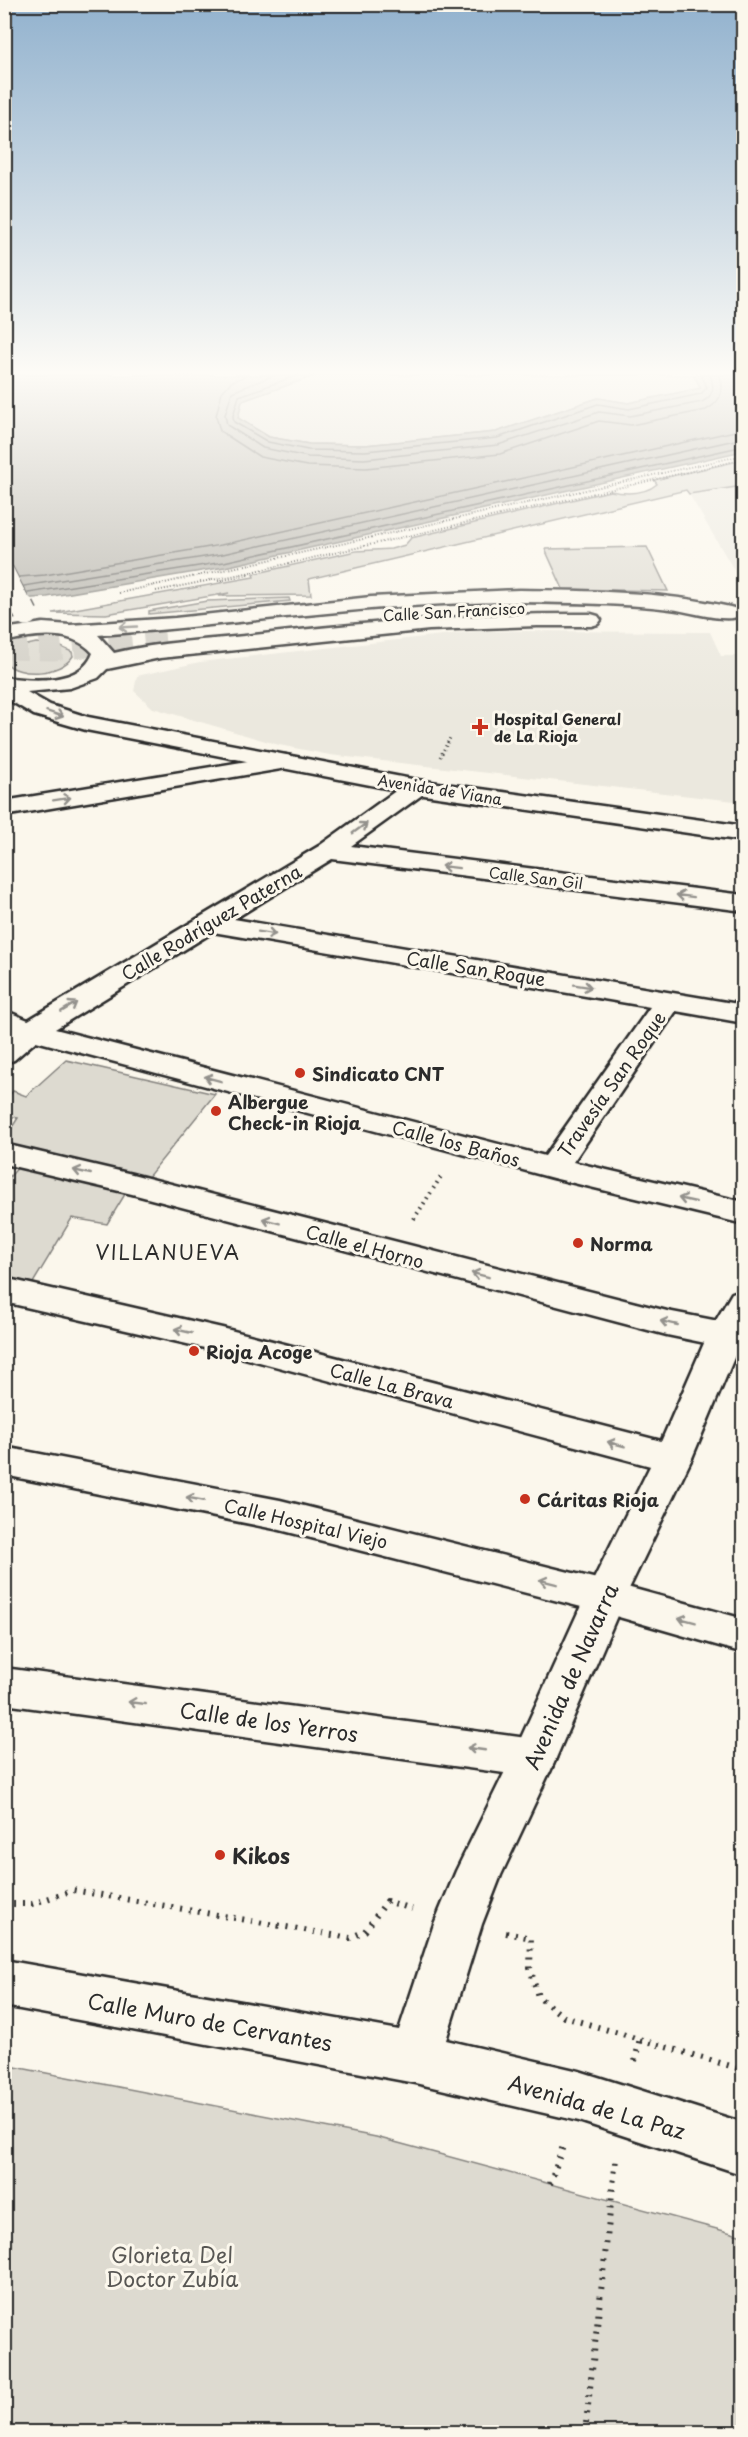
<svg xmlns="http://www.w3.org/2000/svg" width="748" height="2437" viewBox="0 0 748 2437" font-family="'Playpen Sans',sans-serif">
  <rect width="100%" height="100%" fill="#fbf7ec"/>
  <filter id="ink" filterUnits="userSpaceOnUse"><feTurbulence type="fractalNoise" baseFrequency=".0167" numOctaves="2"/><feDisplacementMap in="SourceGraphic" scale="12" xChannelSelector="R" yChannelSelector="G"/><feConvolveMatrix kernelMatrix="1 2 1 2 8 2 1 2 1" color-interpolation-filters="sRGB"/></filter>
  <g filter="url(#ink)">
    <g fill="#ebe8de">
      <polygon points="743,486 743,585 689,494"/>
      <polygon points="478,631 710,632 721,656 743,656 743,802 330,755 279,745 153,708 134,691 137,676 200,662"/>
    </g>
    <g fill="#dddad0" stroke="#84827e" stroke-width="1.5">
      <polygon points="317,375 693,375 702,388 628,403 598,398 496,432 365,445 309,444 269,437 238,418 242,401"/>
      <path d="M743,460v26l-54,8 -3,-4 -377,89 2,16 -92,1 10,-3 -123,21 -53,-1 201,-36 -1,-3 103,-23 35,-2 14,-4 6,-7 199,-47c15,3 34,4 47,-7l-3,-4z"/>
      <polygon points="647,547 668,591 563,589 545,549"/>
      <polygon points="289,598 290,601 149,614 149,611 207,601"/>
      <path d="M36,643l19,1 17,8 1,4c-12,19 -54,22 -68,6l1,-8 13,-7z"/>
      <polygon points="66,1060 215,1094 148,1177 18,1146 5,1146 5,1138 18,1118 5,1115 5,1101 13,1091 26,1096"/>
      <polygon points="21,1164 127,1191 107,1224 72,1218 33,1283 5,1277 4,1183"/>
      <polygon points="5,2065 376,2137 743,2236 743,2432 5,2432"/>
    </g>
    <polygon fill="#b1afa7" stroke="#7b7a75" stroke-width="1.5" points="4,375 317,375 242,401 238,418 269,437 309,444 365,445 496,432 598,398 628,403 701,388 693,375 743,375 743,451 225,567 47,597 5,600"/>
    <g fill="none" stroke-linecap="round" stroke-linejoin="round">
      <g stroke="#61605d" stroke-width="1.5">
        <path d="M247,375l-16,7 -9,10 -6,24 4,15 40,26 47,9 59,2 134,-14 99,-33 32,4 75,-15c15,-8 19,-19 14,-35"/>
        <path d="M275,375l-43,17 -7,23 2,10 36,23 45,9 56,2 134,-14 101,-33 31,4 72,-14c12,-6 13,-15 8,-27"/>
        <polyline points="299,375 239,396 233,416 234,422 268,442 308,450 365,451 497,438 598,404 629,409 701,394 707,387 701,375"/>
        <polyline points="19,577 45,575 221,545 744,429"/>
        <polyline points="24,586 223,554 744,438"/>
        <polyline points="28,593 224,562 744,446"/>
      </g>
      <polyline stroke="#d1cec5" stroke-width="23" stroke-dasharray="23 12" stroke-linecap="butt" points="4,648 53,649 165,638"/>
      <defs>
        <g id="pedestrian">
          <polygon points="285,755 293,757 297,762 293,767 4,816 4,801"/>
          <polygon points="4,1010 40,1025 45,1031 40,1037 30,1040 4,1030"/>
        </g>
        <g id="minor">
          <path d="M417,780l9,2 3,5 -3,5 -75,54 393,49v16l-412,-52 -98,60 510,86v18l-68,-12 -103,151 171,40v22l-191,-46 -517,-137 -22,19 -10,3v-25l16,-13 299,-179 89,-64zM213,932l437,75 -105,149 -490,-127z"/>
          <polygon points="4,1144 132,1174 667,1311 744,1326 744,1351 667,1335 132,1194 4,1164"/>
          <polygon points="4,1278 222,1328 673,1444 686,1448 692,1458 686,1468 673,1472 222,1352 4,1302"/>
          <polygon points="4,1447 280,1500 605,1581 744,1619 744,1653 605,1613 280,1530 4,1475"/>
          <polygon points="4,1668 534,1739 550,1744 556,1758 550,1772 534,1777 4,1704"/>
        </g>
        <g id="secondary">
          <path d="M519,590c71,1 141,1 211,17l7,2 3,4 -3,4c-16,5 -48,-6 -67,-8 -49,-6 -100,-6 -150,-7 -141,0 -281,23 -422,33l16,18c46,-11 94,-13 140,-18 113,-13 224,-22 337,-21l7,2 3,4 -3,4 -7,2h-54l-108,4 -269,28 -53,11 -9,9 -28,10 -43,4 23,13 38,12 329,63 327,46v15l-327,-47 -331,-64 -52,-15 -30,-18v-20c29,4 77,8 89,-24 -22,-25 -60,-18 -89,-11v-13l39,-6 27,2 105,-7 196,-21z"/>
          <polygon points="744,1289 744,1334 692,1458 625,1597 556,1758 501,1875 482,1924 446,2040 579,2071 744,2123 744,2175 579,2121 415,2083 4,2006 4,1960 399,2030 434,1924 456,1871 515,1751 585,1597 654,1458 708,1334 732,1293"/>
        </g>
      </defs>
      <use href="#pedestrian" stroke="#2b2b2b" stroke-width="5"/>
      <use href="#minor" stroke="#2b2b2b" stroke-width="5"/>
      <use href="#secondary" stroke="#2b2b2b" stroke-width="5"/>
      <g stroke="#2b2b2b" stroke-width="2" stroke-dasharray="1 2" stroke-linecap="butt">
        <polyline points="218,581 249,575 247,573"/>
        <polyline points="156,591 247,573 744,459"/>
        <polyline points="119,593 744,455"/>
      </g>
      <polyline stroke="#2b2b2b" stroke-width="3" stroke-dasharray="1 3" stroke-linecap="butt" points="440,757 451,736"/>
      <polyline stroke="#2b2b2b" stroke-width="4" stroke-dasharray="1.5 4.5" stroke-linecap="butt" points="414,1219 442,1175"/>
      <g stroke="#2b2b2b" stroke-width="6" stroke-dasharray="2 7" stroke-linecap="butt">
        <polyline points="4,1904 32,1904 73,1890 350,1938 365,1931 387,1901 412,1909"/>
        <polyline points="506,1933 531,1938 530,1967 538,1997 564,2017 744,2070"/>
        <polyline points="635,2061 640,2038"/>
        <polyline points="550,2184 564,2143"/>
        <polyline points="585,2432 616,2159"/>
      </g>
      <use href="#pedestrian" fill="#fbf7ec" fill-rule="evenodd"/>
      <use href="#minor" fill="#fbf7ec" fill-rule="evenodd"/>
      <use href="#secondary" fill="#fbf7ec" fill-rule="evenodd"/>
      <defs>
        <polyline id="primary-bridge-far1" points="4,570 23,607"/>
        <polyline id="primary-bridge" points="22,606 26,614"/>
      </defs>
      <use href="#primary-bridge-far1" stroke="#2b2b2b" stroke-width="20" stroke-linecap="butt"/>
      <use href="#primary-bridge" stroke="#2b2b2b" stroke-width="26" stroke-linecap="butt"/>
      <use href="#primary-bridge-far1" stroke="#fbf7ec" stroke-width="18"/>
      <use href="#primary-bridge" stroke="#fbf7ec" stroke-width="23"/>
    </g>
    <defs><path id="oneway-shaft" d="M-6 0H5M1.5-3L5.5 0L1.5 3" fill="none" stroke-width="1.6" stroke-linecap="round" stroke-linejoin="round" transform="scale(1.5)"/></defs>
    <g stroke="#93918c">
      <use href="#oneway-shaft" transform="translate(128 627) rotate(177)"/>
      <use href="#oneway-shaft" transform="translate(55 714) rotate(18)"/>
      <use href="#oneway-shaft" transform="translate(62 799) rotate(-9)"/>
      <use href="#oneway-shaft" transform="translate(360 828) rotate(-36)"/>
      <use href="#oneway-shaft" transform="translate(450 867) rotate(-173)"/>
      <use href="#oneway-shaft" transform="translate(685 896) rotate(-173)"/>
      <use href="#oneway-shaft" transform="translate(267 933) rotate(9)"/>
      <use href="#oneway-shaft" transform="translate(583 986) rotate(9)"/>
      <use href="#oneway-shaft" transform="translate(69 1007) rotate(-31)"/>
      <use href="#oneway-shaft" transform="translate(213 1079) rotate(-165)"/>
      <use href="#oneway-shaft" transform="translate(82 1172) rotate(-167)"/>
      <use href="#oneway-shaft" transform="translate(687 1200) rotate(-167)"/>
      <use href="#oneway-shaft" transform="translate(271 1221) rotate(-165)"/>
      <use href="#oneway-shaft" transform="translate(480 1275) rotate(-166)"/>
      <use href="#oneway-shaft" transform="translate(669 1323) rotate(-167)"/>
      <use href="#oneway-shaft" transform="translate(183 1331) rotate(-167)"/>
      <use href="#oneway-shaft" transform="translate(616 1444) rotate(-165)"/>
      <use href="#oneway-shaft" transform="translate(195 1499) rotate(-169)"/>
      <use href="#oneway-shaft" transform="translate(548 1582) rotate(-166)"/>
      <use href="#oneway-shaft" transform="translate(687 1620) rotate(-165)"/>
      <use href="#oneway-shaft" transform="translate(137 1703) rotate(-173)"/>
      <use href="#oneway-shaft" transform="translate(476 1749) rotate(-172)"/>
    </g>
  </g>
  <linearGradient id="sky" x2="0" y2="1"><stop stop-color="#92b2ce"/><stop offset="0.52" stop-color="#fdfbf6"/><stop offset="1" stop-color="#fdfbf6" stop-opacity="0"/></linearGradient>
  <rect width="748" height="716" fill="url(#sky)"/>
  <g fill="#c8321e" stroke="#fbf7ec" stroke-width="2">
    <path d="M477 718h6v6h6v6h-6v6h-6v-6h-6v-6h6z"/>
    <circle cx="300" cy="1073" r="6"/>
    <circle cx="216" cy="1111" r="6"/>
    <circle cx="578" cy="1243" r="6"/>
    <circle cx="194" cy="1351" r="6"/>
    <circle cx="525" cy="1499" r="6"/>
    <circle cx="220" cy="1855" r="6"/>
  </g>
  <g text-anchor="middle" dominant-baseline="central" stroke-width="6" stroke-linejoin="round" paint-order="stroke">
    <g font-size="15" fill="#2b2b2b" stroke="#fbf7ec">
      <text transform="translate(454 611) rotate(-3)">Calle San Francisco</text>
      <text transform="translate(440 789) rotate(9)">Avenida de Viana</text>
      <text transform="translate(536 877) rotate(7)">Calle San Gil</text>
    </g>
    <g font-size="15" font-weight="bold" fill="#2b2b2b" stroke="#fbf7ec" text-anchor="start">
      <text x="494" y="718">Hospital General<tspan x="494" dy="17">de La Rioja</tspan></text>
    </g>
    <g font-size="18" fill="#2b2b2b" stroke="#fbf7ec">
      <text transform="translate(211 922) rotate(-31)">Calle Rodríguez Paterna</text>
      <text transform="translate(476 968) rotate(9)">Calle San Roque</text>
      <text transform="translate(611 1084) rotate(-55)">Travesía San Roque</text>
      <text transform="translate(456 1143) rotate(15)">Calle los Baños</text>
      <text transform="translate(365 1246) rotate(15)">Calle el Horno</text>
      <text transform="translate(392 1385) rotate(15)">Calle La Brava</text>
      <text transform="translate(306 1523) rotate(13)">Calle Hospital Viejo</text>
    </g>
    <g font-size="18" font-weight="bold" fill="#2b2b2b" stroke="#fbf7ec" text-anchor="start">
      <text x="312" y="1073">Sindicato CNT</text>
      <text x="228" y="1101">Albergue<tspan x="228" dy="21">Check-in Rioja</tspan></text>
      <text x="590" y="1243">Norma</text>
      <text x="206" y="1351">Rioja Acoge</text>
      <text x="537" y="1499">Cáritas Rioja</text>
    </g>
    <g font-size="20" letter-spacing="1.5" fill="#2b2b2b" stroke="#fbf7ec">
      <text x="168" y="1252">VILLANUEVA</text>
    </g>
    <g font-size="21" fill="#2b2b2b" stroke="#fbf7ec">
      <text transform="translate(570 1676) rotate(-66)">Avenida de Navarra</text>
      <text transform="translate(269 1721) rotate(8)">Calle de los Yerros</text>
      <text transform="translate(210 2021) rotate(10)">Calle Muro de Cervantes</text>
      <text transform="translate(597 2106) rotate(16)">Avenida de La Paz</text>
    </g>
    <g font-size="21" font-weight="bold" fill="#2b2b2b" stroke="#fbf7ec" text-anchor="start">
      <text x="232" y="1855">Kikos</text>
    </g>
    <g font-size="21" fill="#585754" stroke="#fbf7ec">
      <text x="172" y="2254">Glorieta Del<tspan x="172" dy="24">Doctor Zubía</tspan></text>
    </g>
  </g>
  <rect width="748" height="2437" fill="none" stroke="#fbf7ec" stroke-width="24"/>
  <rect x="12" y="12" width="724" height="2413" fill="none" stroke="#2b2b2b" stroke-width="2" filter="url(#ink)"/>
</svg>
